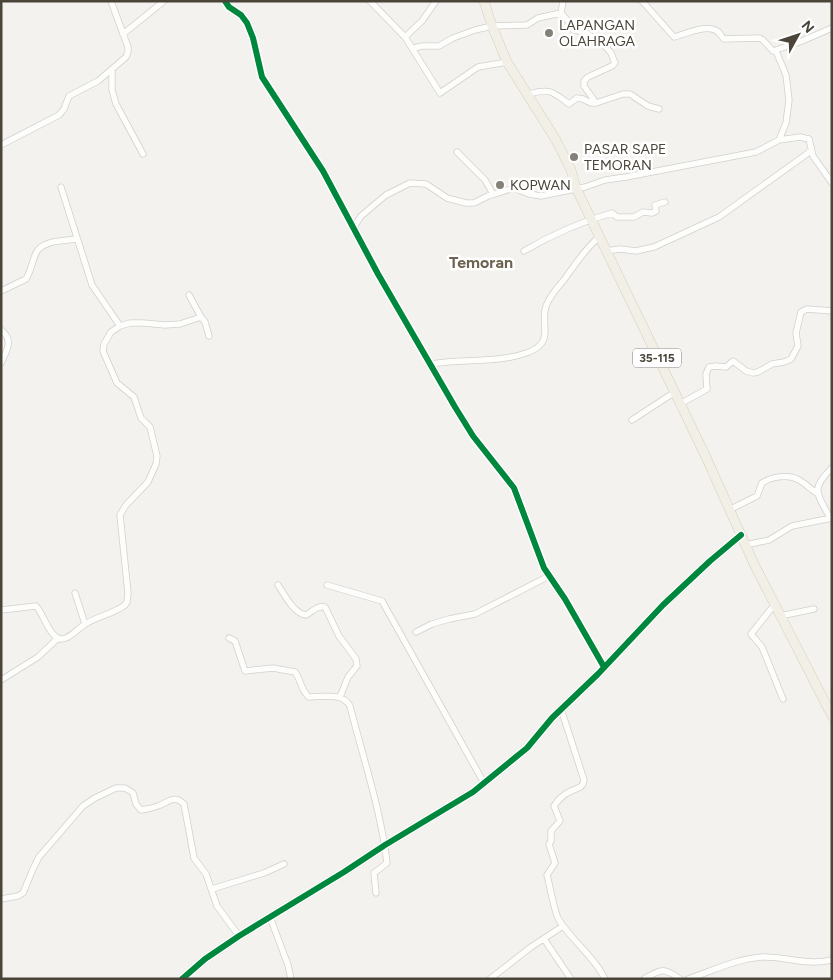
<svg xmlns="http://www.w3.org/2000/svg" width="833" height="980" viewBox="0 0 833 980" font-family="Figtree,sans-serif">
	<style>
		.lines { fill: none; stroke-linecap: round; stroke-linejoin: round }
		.street-casing { stroke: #d2d0cb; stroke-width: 7 }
		.secondary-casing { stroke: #d3cfc5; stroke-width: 9 }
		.primary-casing { stroke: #d6cebb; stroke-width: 10 }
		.street { stroke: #fdfdfc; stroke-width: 5.5 }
		.secondary { stroke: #f7f6f1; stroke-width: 8 }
		.primary { stroke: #f2efe6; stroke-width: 9 }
		.cycleway-casing { stroke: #fff; stroke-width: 9 }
		.cycleway { stroke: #00873e; stroke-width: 6 }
		.poi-dot { fill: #868178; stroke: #fff; stroke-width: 2 }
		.labels { text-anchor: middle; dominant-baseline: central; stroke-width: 5; stroke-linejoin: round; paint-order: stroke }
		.shield { fill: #fff; stroke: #817c74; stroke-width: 1 }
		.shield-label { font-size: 12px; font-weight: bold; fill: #4b4439 }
		.poi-label { font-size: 14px; fill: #4b4439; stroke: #fff; text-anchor: start }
		.quarter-label { font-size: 16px; font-weight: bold; fill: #6e6250; stroke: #fff }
	</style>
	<rect width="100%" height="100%" fill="#f4f2ee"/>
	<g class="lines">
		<defs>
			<path id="street" d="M 225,1 L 229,7 L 241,15 L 247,23 L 253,38 L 262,77 L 323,171 L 378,274 L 455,407 L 473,436 L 514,488 L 544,568 L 565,599 L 604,667
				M 370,1 L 405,37 L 440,93 L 478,67 L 507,62
				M 642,1 L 674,37 C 686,34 703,25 715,30 C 719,31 721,36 724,39 L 759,38 L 763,40 L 773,51 L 802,41 L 832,28
				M 561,13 L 569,22 L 573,30 L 585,32 L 605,46 L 611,53 L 615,63 L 612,66 L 588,77 L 584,81 L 584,86 L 596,103
				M 123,34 L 164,1
				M 405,37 L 422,21 L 436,1
				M 413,48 L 423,46 L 439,46 L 453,38 L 475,30 L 492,26 L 527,25 L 538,18 L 561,13 L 563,1
				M 112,69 L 112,90 L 116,104 L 143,154
				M 528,94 C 550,88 552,91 569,104 L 577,98 L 583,99 L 591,103 L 596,103 L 623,94 L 630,94 L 648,106 L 659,109
				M 779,140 L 800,137 L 809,139 L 813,156 L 832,183
				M 1,145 L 59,115 L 64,109 L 69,96 L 98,81 L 126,57 L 128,52 L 128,47 L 111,1
				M 457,152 L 485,180 L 493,194
				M 61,187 L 92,285 L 120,326
				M 354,227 L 361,216 L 386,195 L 410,183 L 426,184 L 447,198 L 466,203 L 474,203 L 488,196 L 514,188 L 529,194 L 541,196 L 585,187 L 605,180 L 626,177 L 756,152 L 779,140 L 786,123 L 789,100 L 786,75 L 776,51
				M 524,251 C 553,234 580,222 612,213 L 617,217 L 634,217 L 643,212 L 652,213 L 656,211 L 655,205 L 665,202
				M 606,251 L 620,249 L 636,251 L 654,247 L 719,217 L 811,151
				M 1,291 L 26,279 C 31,271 32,262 36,253 C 42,240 64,241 76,239
				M 189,295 L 201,317
				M 1,330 C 14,340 7,350 1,363
				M 431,364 C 463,358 498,364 529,352 C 555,342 540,324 546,306 C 550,296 556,289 563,281 C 576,264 583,251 599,237
				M 680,404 L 707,389 L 706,374 L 709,367 L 716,366 L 726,367 L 733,361 L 746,371 L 753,373 L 758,372 L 772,364 L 784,362 L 791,359 L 798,346 L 796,333 L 801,312 L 807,309 L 832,311
				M 632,420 L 675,392
				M 729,510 L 757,496 L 762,483 C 771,477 787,474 797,479 C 804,482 810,489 817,493
				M 830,518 C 818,494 809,490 832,468
				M 745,545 L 769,540 L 792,526 L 832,518
				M 278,585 C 285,595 293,613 306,615 C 312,612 317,605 325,607 L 339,636 L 356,659 L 357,666 L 348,677 L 340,697
				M 327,585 L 382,601 L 484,783
				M 75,593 L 85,624
				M 775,604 L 751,634 L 762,647 L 783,699
				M 1,610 L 36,606 C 44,615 47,631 57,638 C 66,643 77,629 84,625 C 96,616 114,614 125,605 L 127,602 L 128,593 L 120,515 L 126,505 L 148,482 L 156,464 L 157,456 L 150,427 L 141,418 L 134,397 L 117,383 L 106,358 L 103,351 L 104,344 L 111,332 L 120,326 L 130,323 L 144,323 L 165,325 L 180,324 L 201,317 L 205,322 L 209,336
				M 780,616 L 814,609
				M 416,632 L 432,624 L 449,619 L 475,614 L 549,576
				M 229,638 L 235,641 L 245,671 L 273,668 L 295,672 C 301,680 301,691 309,697 C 323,697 342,692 350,706 C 363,758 381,810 387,863 L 374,873 L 376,893
				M 1,680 L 38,657 L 58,638
				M 561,709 L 584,780 C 583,789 576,788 569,792 C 563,795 558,800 554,806 L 560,821 L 551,831 L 551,841 L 549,844 L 555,863 L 547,875 C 550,886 554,912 559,920 C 572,941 594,956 605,979
				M 212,889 L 264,873 L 284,864
				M 1,899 L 18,896 L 23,893 L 33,869 L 39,857 L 83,806 L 95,798 L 116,788 L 125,788 L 133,793 L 136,804 L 141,810 C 147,809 153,808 158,806 C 169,802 174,794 184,804 L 194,858 L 206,874 L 217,906 L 239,936
				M 270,917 L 288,965 L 291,979
				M 544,939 L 571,979
				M 490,979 L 531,947 L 563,926
				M 644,979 C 661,969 664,967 680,979
				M 688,979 C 712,971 736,959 762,957 C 787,956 804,966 832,960"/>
			<path id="secondary" d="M 182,979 L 205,959 L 239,936 L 344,872 L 385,845 L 473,792 L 527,748 L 552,718 L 598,674 L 663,605 L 710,561 L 741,535"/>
			<path id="primary" d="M 484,1 L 492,26 L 507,62 L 556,140 L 571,170 L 576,188 L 706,457 L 754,564 L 832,716"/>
		</defs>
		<use href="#street" class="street-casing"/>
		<use href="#secondary" class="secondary-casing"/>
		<use href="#primary" class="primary-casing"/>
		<use href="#street" class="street"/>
		<use href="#secondary" class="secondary"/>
		<use href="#primary" class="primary"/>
		<defs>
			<path id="cycleway" d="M 225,1 L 229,7 L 241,15 L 247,23 L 253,38 L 262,77 L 323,171 L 378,274 L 455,407 L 473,436 L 514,488 L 544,568 L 565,599 L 604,667
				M 182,979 L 205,959 L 239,936 L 344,872 L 385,845 L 473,792 L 527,748 L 552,718 L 598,674 L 663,605 L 710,561 L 741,535"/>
		</defs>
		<use href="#cycleway" class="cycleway-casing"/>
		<use href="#cycleway" class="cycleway"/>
	</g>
	<g class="poi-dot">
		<circle cx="549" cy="33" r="5"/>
		<circle cx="574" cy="157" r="5"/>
		<circle cx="500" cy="185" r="5"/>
	</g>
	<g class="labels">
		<rect class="shield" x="633" y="348.5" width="48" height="19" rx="4"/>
		<g class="shield-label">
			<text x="657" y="358">35-115</text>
		</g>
		<g class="poi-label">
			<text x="559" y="25">LAPANGAN<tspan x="559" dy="16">OLAHRAGA</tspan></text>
			<text x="584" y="149">PASAR SAPE<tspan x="584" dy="16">TEMORAN</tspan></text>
			<text x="510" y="185">KOPWAN</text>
		</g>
		<g class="quarter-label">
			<text x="481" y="262">Temoran</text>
		</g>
	</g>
	<rect width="833" height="980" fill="none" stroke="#4b4439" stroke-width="5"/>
	<g transform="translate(798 35) rotate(50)" stroke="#ffffff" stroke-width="4" paint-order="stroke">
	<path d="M0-4L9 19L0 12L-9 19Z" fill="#4b4439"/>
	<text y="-8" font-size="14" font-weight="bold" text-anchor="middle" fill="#4b4439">N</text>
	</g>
</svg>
